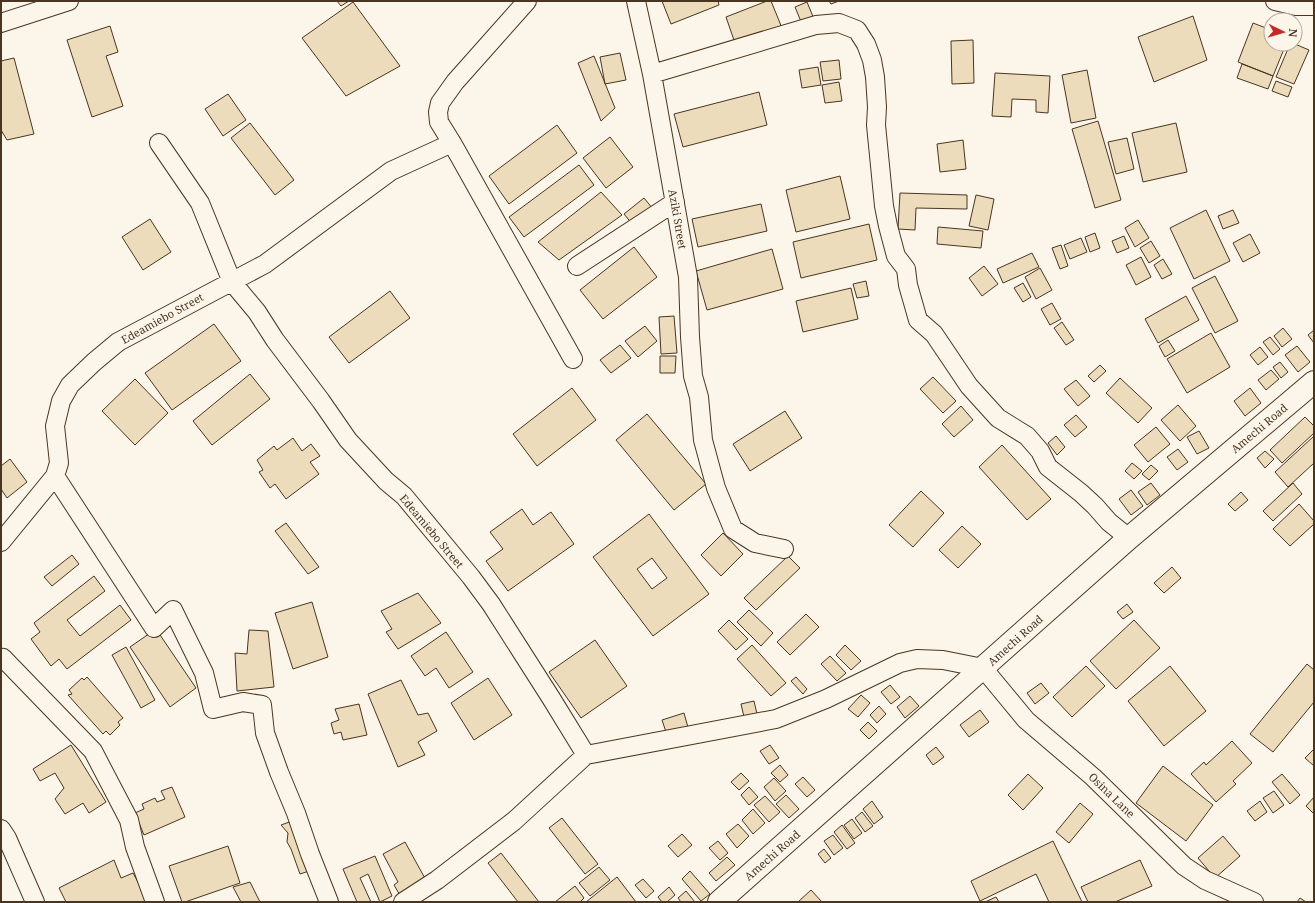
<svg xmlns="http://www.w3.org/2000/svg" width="1315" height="903" viewBox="0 0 1315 903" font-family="'Noto Serif',serif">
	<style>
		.building { fill: #ecdcbc; stroke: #4a3520; fill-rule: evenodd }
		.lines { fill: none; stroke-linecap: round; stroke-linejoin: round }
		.minor-casing { stroke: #4a3520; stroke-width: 20 }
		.secondary-casing { stroke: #4a3520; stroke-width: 24 }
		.minor { stroke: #fbf6e9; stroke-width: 18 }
		.secondary { stroke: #fbf6e9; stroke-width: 22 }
		.labels { text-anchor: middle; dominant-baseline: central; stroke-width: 3; stroke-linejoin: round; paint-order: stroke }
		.street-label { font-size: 11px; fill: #4a3520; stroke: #fbf6e9 }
	</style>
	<rect width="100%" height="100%" fill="#fbf6e9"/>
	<path class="building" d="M 337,1 L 349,1 L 341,6 Z
		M 662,1 L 718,1 L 719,5 L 671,24 Z
		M 767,1 L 771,1 L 782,28 L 736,46 L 726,17 Z
		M 829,1 L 839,1 L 831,4 Z
		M 353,2 L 400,66 L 346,96 L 302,38 Z
		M 807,2 L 814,19 L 802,24 L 795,7 Z
		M 1193,16 L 1207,60 L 1154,82 L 1138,37 Z
		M 1253,23 L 1271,30 L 1271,44 L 1286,44 L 1273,76 L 1238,62 Z
		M 110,26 L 118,52 L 106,56 L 123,106 L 92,117 L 67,40 Z
		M 973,40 L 974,83 L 952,84 L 951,41 Z
		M 1290,44 L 1295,44 L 1309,50 L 1294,84 L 1276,77 Z
		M 620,53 L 626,80 L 605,84 L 600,57 Z
		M 594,56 L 615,108 L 601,121 L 578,63 Z
		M 14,58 L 34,134 L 7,140 L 1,130 L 1,61 Z
		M 839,60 L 841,79 L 823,81 L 820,62 Z
		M 1242,64 L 1273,76 L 1268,89 L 1237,78 Z
		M 818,67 L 821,85 L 802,88 L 799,70 Z
		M 1087,70 L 1096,118 L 1071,123 L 1062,75 Z
		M 995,73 L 1050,76 L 1048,113 L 1036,112 L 1036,100 L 1012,99 L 1011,117 L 992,116 Z
		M 1276,81 L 1292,87 L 1288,97 L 1272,91 Z
		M 839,82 L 842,101 L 825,103 L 822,85 Z
		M 759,92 L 767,125 L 683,147 L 674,114 Z
		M 228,94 L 246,120 L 223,136 L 205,109 Z
		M 1098,121 L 1121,200 L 1095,208 L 1072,129 Z
		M 250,123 L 294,180 L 275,195 L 231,138 Z
		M 1176,123 L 1187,172 L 1143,182 L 1132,133 Z
		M 557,125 L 577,153 L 509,204 L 489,176 Z
		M 610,137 L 633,167 L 606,188 L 583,158 Z
		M 1127,138 L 1134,169 L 1116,174 L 1108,142 Z
		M 963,140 L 966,169 L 940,172 L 937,144 Z
		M 579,165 L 594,185 L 524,237 L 509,217 Z
		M 840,176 L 850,219 L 796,232 L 786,190 Z
		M 601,192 L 622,215 L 559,260 L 538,242 Z
		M 900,193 L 967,195 L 967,209 L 916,208 L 915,230 L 898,229 Z
		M 976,195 L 994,199 L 988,230 L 969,226 Z
		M 644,198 L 653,209 L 633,225 L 624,214 Z
		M 761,204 L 767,231 L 698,247 L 692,219 Z
		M 1206,210 L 1230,261 L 1194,279 L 1170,228 Z
		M 1233,210 L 1239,223 L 1223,229 L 1218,216 Z
		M 150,219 L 171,252 L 143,270 L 122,237 Z
		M 1138,220 L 1149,238 L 1135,247 L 1125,228 Z
		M 869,224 L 877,260 L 801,278 L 793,242 Z
		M 938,227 L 983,231 L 981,248 L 937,244 Z
		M 1095,233 L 1100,248 L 1090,252 L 1085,237 Z
		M 1250,234 L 1260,253 L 1243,262 L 1233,243 Z
		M 1124,236 L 1129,248 L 1117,253 L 1112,241 Z
		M 1081,238 L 1087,252 L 1070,259 L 1064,245 Z
		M 1151,241 L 1160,256 L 1149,263 L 1140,248 Z
		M 1061,245 L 1068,266 L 1060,269 L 1052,248 Z
		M 634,247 L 657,277 L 603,319 L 580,290 Z
		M 772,249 L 783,289 L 707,310 L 696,271 Z
		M 1032,253 L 1039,267 L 1003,283 L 997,269 Z
		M 1141,257 L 1151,277 L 1136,285 L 1126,265 Z
		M 1163,259 L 1172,274 L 1162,279 L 1154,265 Z
		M 984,266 L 998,284 L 982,296 L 969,278 Z
		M 1040,268 L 1052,290 L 1036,299 L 1025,277 Z
		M 1215,276 L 1238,321 L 1215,333 L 1192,288 Z
		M 866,281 L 869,296 L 857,298 L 853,284 Z
		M 1023,283 L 1031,297 L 1023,302 L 1014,288 Z
		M 851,288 L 858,319 L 803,332 L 796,301 Z
		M 390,291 L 410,318 L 349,363 L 329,337 Z
		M 1186,296 L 1199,320 L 1158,343 L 1145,319 Z
		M 1052,303 L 1061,319 L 1050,325 L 1041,309 Z
		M 674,316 L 677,353 L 661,354 L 659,317 Z
		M 1062,322 L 1074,340 L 1066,345 L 1054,328 Z
		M 214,324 L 241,361 L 172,410 L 145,373 Z
		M 645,326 L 657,341 L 638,357 L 625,341 Z
		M 1283,328 L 1292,339 L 1282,347 L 1274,336 Z
		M 1314,330 L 1314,343 L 1308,335 Z
		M 1211,333 L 1230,367 L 1187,393 L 1167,359 Z
		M 1270,337 L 1280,349 L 1273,355 L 1263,342 Z
		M 1168,340 L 1175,351 L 1165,357 L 1159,346 Z
		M 620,345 L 631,358 L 611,373 L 600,360 Z
		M 1297,346 L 1310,362 L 1298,372 L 1285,355 Z
		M 1260,347 L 1268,357 L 1258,365 L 1250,355 Z
		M 660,356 L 676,356 L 675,373 L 660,373 Z
		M 1280,362 L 1288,372 L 1281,378 L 1273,367 Z
		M 1100,365 L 1106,371 L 1094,382 L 1088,376 Z
		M 1271,370 L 1279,379 L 1266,390 L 1258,380 Z
		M 250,374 L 270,399 L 212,445 L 193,421 Z
		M 933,377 L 956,401 L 943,413 L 920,389 Z
		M 1120,378 L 1152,408 L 1138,423 L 1106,393 Z
		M 135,379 L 168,413 L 135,445 L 102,411 Z
		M 1076,380 L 1090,396 L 1078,406 L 1064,389 Z
		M 572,388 L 596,420 L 537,466 L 513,434 Z
		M 1250,388 L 1261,403 L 1245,416 L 1234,401 Z
		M 1178,405 L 1196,426 L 1180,441 L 1161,420 Z
		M 961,406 L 973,420 L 954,437 L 942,424 Z
		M 785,411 L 802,438 L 750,471 L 733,444 Z
		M 647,414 L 706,484 L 674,510 L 616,440 Z
		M 1076,415 L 1087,427 L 1075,437 L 1064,425 Z
		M 1305,417 L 1314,426 L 1314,433 L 1282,463 L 1270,450 Z
		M 1156,427 L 1170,444 L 1148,462 L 1134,445 Z
		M 1199,431 L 1209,448 L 1197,454 L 1187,437 Z
		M 1056,436 L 1065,447 L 1057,455 L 1048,443 Z
		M 1314,436 L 1314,463 L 1288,487 L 1275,472 Z
		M 293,438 L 302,451 L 311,444 L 320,456 L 310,462 L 319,474 L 286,499 L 275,484 L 270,488 L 259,472 L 263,470 L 257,460 L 274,446 L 277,450 Z
		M 1002,445 L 1051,499 L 1027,520 L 979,467 Z
		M 1178,449 L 1188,462 L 1177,470 L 1167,457 Z
		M 1265,451 L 1274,459 L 1265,468 L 1257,458 Z
		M 10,459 L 27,482 L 7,498 L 1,489 L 1,466 Z
		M 1132,463 L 1142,471 L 1134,479 L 1125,471 Z
		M 1151,465 L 1158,471 L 1149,480 L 1142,474 Z
		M 1151,483 L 1160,495 L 1147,505 L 1138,492 Z
		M 1293,483 L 1302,494 L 1273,521 L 1263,511 Z
		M 1131,490 L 1143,506 L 1131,515 L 1119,499 Z
		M 921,491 L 944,513 L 913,547 L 889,525 Z
		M 1241,492 L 1248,500 L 1235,511 L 1228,504 Z
		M 1299,504 L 1314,521 L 1314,524 L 1290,546 L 1273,529 Z
		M 522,509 L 533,525 L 551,512 L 574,544 L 508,591 L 486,561 L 503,549 L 490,532 Z
		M 649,514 L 709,594 L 653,636 L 593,557 ZM 652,558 L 667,578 L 652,589 L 637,569 Z
		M 286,523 L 319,567 L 308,574 L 275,531 Z
		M 962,526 L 981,544 L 958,568 L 939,550 Z
		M 723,533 L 743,554 L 721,576 L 701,555 Z
		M 72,555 L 79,564 L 52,586 L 44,577 Z
		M 788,556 L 800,568 L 756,610 L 744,598 Z
		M 1172,567 L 1181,578 L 1164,593 L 1154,583 Z
		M 94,576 L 105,591 L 67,620 L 80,636 L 120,605 L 131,620 L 67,669 L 59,659 L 51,666 L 31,639 L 40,632 L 34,623 Z
		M 418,593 L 441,623 L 398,649 L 386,632 L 392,629 L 381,611 Z
		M 312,602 L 328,657 L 293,669 L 275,613 Z
		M 1127,604 L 1133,612 L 1123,619 L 1117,612 Z
		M 749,610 L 773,633 L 761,646 L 737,622 Z
		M 806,614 L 819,627 L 790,655 L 777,642 Z
		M 729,620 L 748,639 L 736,650 L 718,631 Z
		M 1134,620 L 1160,648 L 1116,689 L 1090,661 Z
		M 156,629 L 196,688 L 170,707 L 130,647 Z
		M 249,630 L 268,631 L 274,687 L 237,691 L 235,653 L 247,654 Z
		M 446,632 L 473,672 L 449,688 L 436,668 L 425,676 L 411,656 Z
		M 595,640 L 627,686 L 581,718 L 549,672 Z
		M 752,645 L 786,683 L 771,696 L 737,659 Z
		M 845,645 L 861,661 L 851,670 L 836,655 Z
		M 126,647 L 155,700 L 141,708 L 112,655 Z
		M 830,656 L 846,673 L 837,681 L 821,664 Z
		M 1307,664 L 1314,670 L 1314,702 L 1273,752 L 1250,734 Z
		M 1086,666 L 1105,686 L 1072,717 L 1053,697 Z
		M 1170,666 L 1206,711 L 1164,746 L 1128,701 Z
		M 87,677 L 123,718 L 118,722 L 120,725 L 110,735 L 106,731 L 103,734 L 68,695 L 72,694 L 69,690 L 82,678 L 84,680 Z
		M 796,677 L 807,689 L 803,694 L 791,681 Z
		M 488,678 L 512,715 L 474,740 L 451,703 Z
		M 401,680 L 418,715 L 428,713 L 437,731 L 418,742 L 425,755 L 398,767 L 368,694 Z
		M 1041,683 L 1049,693 L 1035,704 L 1027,693 Z
		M 890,685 L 900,697 L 891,704 L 881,692 Z
		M 861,695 L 870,703 L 858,717 L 848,709 Z
		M 910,696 L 919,706 L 905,718 L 897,707 Z
		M 754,701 L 757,714 L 744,717 L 741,704 Z
		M 359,704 L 367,735 L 343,740 L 341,732 L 334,734 L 331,723 L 339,720 L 335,709 Z
		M 879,706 L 886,714 L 877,723 L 870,715 Z
		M 980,710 L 989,722 L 969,737 L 960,725 Z
		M 684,713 L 689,731 L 668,738 L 662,720 Z
		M 868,722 L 877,731 L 869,739 L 860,730 Z
		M 1232,741 L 1252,763 L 1233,781 L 1236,784 L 1216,802 L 1191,774 L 1204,762 L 1206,765 Z
		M 71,745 L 106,802 L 89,813 L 83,803 L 65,814 L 55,799 L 64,788 L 55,773 L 40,781 L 33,769 Z
		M 770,745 L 779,758 L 769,764 L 760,751 Z
		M 936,747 L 944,757 L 933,765 L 926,755 Z
		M 1314,749 L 1314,766 L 1305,758 Z
		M 780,765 L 788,775 L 780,782 L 771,773 Z
		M 1163,766 L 1213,805 L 1186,841 L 1136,803 Z
		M 741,773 L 749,781 L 739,790 L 731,782 Z
		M 1028,774 L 1043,788 L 1023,810 L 1008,795 Z
		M 1282,774 L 1300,795 L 1290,804 L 1272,782 Z
		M 803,777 L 815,790 L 807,797 L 795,784 Z
		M 774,778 L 786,791 L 775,801 L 764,787 Z
		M 172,787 L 185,817 L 144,835 L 135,813 L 144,809 L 142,804 L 155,798 L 157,802 L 165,799 L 161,791 Z
		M 749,787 L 758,797 L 749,805 L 741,795 Z
		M 1274,791 L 1284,805 L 1273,813 L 1263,798 Z
		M 786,795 L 799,809 L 789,818 L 776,804 Z
		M 765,796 L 780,812 L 769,822 L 754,805 Z
		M 1314,797 L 1314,814 L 1306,806 Z
		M 872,801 L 883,817 L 874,824 L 863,809 Z
		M 1260,801 L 1267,812 L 1255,821 L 1247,811 Z
		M 1080,803 L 1093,814 L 1069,843 L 1056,832 Z
		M 753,809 L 765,823 L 753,834 L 742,820 Z
		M 862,812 L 873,826 L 865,832 L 855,818 Z
		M 562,818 L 598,864 L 585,874 L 549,828 Z
		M 852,819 L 862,833 L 854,839 L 844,825 Z
		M 295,820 L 312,870 L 300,874 L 291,849 L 287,842 L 288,833 L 281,825 Z
		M 738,824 L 749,836 L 737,848 L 726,834 Z
		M 842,825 L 855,843 L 847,849 L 834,832 Z
		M 682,834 L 692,845 L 678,857 L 668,846 Z
		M 833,835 L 843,848 L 834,855 L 824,841 Z
		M 1223,836 L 1240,856 L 1215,878 L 1198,858 Z
		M 718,841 L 728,853 L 720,860 L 709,848 Z
		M 1053,841 L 1082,902 L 1049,902 L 1036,874 L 980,901 L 971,881 Z
		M 405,842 L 427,882 L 401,897 L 394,885 L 398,882 L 383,854 Z
		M 228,846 L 240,883 L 185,902 L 182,902 L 169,866 Z
		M 824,849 L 831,858 L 825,863 L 818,854 Z
		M 501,853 L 539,902 L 518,902 L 488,863 Z
		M 375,856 L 392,896 L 380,902 L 368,874 L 360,878 L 371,902 L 357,902 L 343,869 Z
		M 727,857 L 735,865 L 716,881 L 709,873 Z
		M 114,860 L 121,878 L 133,873 L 149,902 L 66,902 L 59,888 Z
		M 1140,860 L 1152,886 L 1115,902 L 1088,902 L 1081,887 Z
		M 599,867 L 610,880 L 590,896 L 579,883 Z
		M 690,871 L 710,894 L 701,901 L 682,879 Z
		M 617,877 L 636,902 L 586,902 Z
		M 643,879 L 654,891 L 646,898 L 635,885 Z
		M 250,882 L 260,902 L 241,902 L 233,887 Z
		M 575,886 L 584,898 L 580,902 L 555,902 Z
		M 669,887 L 675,895 L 667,902 L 662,902 L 658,897 Z
		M 811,890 L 822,902 L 798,902 Z
		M 686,891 L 695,902 L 681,902 L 678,898 Z
		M 996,897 L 999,902 L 985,902 Z
		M 1300,898 L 1306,902 L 1297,902 Z"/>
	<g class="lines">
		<defs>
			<path id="minor" d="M 527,1 L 455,82 L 440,103 L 438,112 L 439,122 L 452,143 L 573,359
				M 636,1 L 652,74 L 688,277 L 690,337 L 693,376 L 699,397 L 703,440 L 716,488 L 733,529 L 755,543 L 784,549
				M 1275,1 L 1296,6 L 1314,6
				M 1,23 L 69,1
				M 652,74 L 816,25 L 839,23 L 857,30 L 866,44 L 872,60 L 875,77 L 877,107 L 876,125 L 884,206 L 888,226 L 896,256 L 906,269 L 908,285 L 918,320 L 934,334 L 969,386 L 998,418 L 1027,436 L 1040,451 L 1048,467 L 1081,493 L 1095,506 L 1109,522 L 1129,538
				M 159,143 L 200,203 L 232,282 L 257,312 L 275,340 L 321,401 L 348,440 L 386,481 L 404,496 L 471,577 L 491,604 L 551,698 L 586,755
				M 577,266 L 675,202
				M 55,476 L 154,628 L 173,610 L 204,673 L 213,709 L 243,702 L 262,705 L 265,733 L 279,772 L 296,813 L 310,854 L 329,902
				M 1,542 L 55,476 L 59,463 L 55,426 L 61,401 L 70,385 L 94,362 L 118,342 L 265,264 L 391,171 L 452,143
				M 1,659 L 3,658 L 93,751 L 129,820 L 135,847 L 155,902
				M 1,829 L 7,838 L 35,902
				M 403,902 L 437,880 L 514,821 L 586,755 L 776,719 L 826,699 L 900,663 L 917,659 L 943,660 L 983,668 L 1026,720 L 1093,777 L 1184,866 L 1205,880 L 1254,902"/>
			<path id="secondary" d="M 719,902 L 1129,538 L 1314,382"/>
		</defs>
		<use href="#minor" class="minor-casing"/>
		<use href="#secondary" class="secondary-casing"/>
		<use href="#minor" class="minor"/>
		<use href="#secondary" class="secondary"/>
	</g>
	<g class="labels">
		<g class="street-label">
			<text transform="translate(678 219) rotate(80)">Aziki Street</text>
			<text transform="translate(162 318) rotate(-29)">Edeamiebo Street</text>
			<text transform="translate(1259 428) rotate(-40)">Amechi Road</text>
			<text transform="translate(432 531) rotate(50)">Edeamiebo Street</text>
			<text transform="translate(1015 640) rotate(-42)">Amechi Road</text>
			<text transform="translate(1112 795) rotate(44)">Osina Lane</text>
			<text transform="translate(772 855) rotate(-41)">Amechi Road</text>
		</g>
	</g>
	<rect width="1315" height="903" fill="none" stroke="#4a3520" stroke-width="4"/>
	<g transform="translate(1283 32) rotate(95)"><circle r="19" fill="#fbf6e9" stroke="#b4a999"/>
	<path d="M0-3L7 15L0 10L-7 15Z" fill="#c62828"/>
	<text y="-6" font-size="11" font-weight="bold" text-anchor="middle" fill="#4a3520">N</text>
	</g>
</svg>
